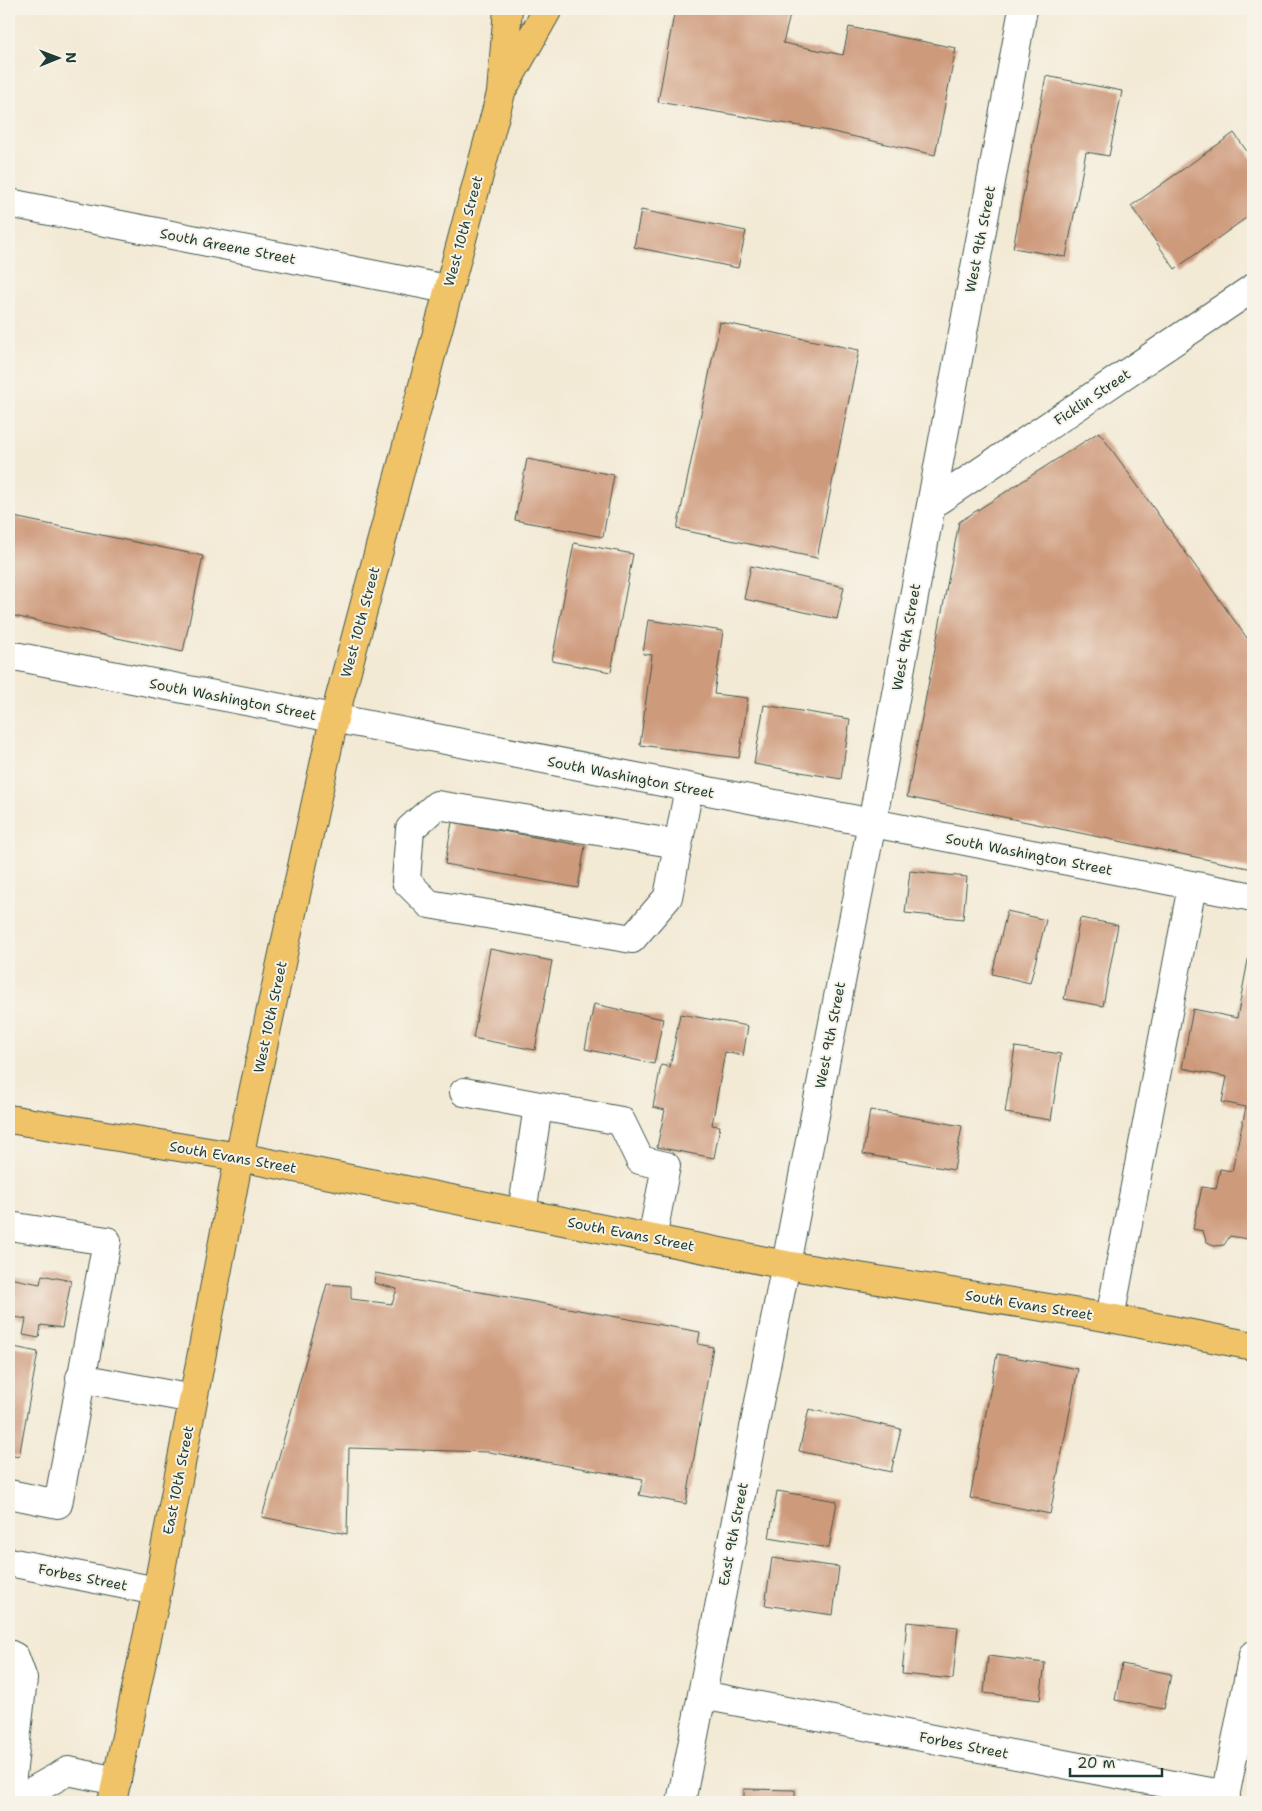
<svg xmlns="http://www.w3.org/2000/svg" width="1262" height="1811" viewBox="0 0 1262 1811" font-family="'Shantell Sans',sans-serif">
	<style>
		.building { fill: #ce9a7b }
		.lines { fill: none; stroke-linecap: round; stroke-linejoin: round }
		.minor-casing { stroke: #3f574c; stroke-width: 30 }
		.major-casing { stroke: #3f574c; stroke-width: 30 }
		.minor { stroke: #fff; stroke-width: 28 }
		.major { stroke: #f0c369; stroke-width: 28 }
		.labels { text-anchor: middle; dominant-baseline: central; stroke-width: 4; stroke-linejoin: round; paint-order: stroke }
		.street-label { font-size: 14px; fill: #1f3d34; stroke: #f7f3e8 }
	</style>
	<rect width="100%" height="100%" fill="#f7f3e8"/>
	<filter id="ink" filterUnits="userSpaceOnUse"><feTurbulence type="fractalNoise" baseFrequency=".02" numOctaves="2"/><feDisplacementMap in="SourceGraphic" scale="10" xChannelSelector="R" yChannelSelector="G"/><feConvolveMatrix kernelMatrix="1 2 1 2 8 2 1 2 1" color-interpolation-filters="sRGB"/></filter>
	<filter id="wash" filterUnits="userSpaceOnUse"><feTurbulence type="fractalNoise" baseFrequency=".0096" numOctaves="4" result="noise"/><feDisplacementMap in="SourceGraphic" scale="20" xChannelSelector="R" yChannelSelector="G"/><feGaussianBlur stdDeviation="1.12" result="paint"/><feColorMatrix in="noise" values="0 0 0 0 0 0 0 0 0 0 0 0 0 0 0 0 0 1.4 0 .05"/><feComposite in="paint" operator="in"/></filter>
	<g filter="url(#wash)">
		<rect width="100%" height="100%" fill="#f3ead5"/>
		<g id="blocks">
			<path class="building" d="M 675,9 L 759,9 L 790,15 L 783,43 L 843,55 L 849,27 L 956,48 L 935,155 L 829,131 L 658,102 Z
				M 1046,76 L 1122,91 L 1109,156 L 1086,152 L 1066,257 L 1013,248 Z
				M 1234,133 L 1253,160 L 1253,213 L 1175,269 L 1131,206 Z
				M 641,210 L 746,231 L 738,268 L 634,247 Z
				M 720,322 L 859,350 L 817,558 L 677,529 Z
				M 1099,432 L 1247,638 L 1253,633 L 1253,869 L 907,797 L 959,522 Z
				M 527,459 L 614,475 L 603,537 L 515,520 Z
				M 9,516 L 203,556 L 183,652 L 9,615 Z
				M 574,543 L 633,554 L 611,672 L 552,661 Z
				M 751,566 L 844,587 L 837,619 L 744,599 Z
				M 648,620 L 723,631 L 714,694 L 748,698 L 739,758 L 640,745 L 652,655 L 643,654 Z
				M 764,705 L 850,719 L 841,779 L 754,764 Z
				M 452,822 L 585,846 L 578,888 L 445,864 Z
				M 910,871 L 967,877 L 963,919 L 905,913 Z
				M 1007,911 L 1046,920 L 1030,983 L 992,974 Z
				M 1080,918 L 1118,925 L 1103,1006 L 1064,999 Z
				M 490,949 L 552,961 L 535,1050 L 473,1038 Z
				M 1249,955 L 1253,956 L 1253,1240 L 1230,1236 L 1224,1245 L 1214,1246 L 1206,1241 L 1203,1231 L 1193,1229 L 1202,1187 L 1216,1189 L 1220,1169 L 1232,1171 L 1246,1107 L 1222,1102 L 1227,1077 L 1182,1068 L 1193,1009 L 1237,1018 Z
				M 594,1004 L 663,1019 L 654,1064 L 585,1049 Z
				M 680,1014 L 748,1026 L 743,1056 L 725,1052 L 712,1125 L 720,1126 L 714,1158 L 657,1147 L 665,1110 L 653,1107 L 661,1065 L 670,1067 Z
				M 1015,1047 L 1061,1054 L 1051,1120 L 1005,1113 Z
				M 870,1110 L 962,1126 L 954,1170 L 863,1154 Z
				M 375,1273 L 700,1332 L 698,1344 L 713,1347 L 686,1504 L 639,1495 L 643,1479 L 489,1452 L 349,1448 L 347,1534 L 262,1517 L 327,1284 L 351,1286 L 351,1299 L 392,1304 L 397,1289 L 374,1283 Z
				M 42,1275 L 71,1281 L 62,1328 L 41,1325 L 39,1338 L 23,1335 L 26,1319 L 9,1316 L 9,1278 L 40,1284 Z
				M 9,1346 L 38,1352 L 19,1457 L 9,1455 Z
				M 997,1354 L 1078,1369 L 1050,1514 L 970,1498 Z
				M 809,1409 L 901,1429 L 891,1472 L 799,1451 Z
				M 777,1491 L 837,1501 L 829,1548 L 769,1538 Z
				M 772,1558 L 839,1567 L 833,1615 L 765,1605 Z
				M 907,1622 L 958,1627 L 953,1679 L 902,1674 Z
				M 988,1656 L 1045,1663 L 1040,1700 L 984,1693 Z
				M 1122,1664 L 1171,1674 L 1164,1709 L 1115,1700 Z
				M 744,1789 L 795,1790 L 795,1802 L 744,1802 Z"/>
		</g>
	</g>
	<g filter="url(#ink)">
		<use href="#blocks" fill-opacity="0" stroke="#3f574c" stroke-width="1"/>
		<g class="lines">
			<defs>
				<path id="minor" d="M 9,203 L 447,289
					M 931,505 L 1253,288
					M 9,655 L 1253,897
					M 678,844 L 437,805 L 410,829 L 406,881 L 429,904 L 632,939 L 668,897 L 689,788
					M 464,1092 L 621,1121 L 640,1160 L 666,1166 L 652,1239
					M 522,1213 L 538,1106
					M 9,1226 L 107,1241 L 58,1504 L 9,1494
					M 1110,1318 L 1192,886
					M 80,1378 L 193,1399
					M 9,1562 L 157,1591
					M 9,1654 L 15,1657 L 23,1679 L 9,1802
					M 702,1695 L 1226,1795
					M 13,1802 L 68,1771 L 117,1781
					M 681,1802 L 872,823 L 1023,9
					M 1224,1802 L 1253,1655"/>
				<path id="major" d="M 505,85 L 548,9
					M 9,1119 L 239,1157 L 786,1265 L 1110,1318 L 1253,1346
					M 112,1802 L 157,1591 L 239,1157 L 334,719 L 501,93 L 508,9"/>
			</defs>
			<use href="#minor" class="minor-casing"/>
			<use href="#major" class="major-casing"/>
			<use href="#minor" class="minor"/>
			<use href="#major" class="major"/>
		</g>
	</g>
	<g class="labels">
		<g class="street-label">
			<text transform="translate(463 231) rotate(-75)">West 10th Street</text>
			<text transform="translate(980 239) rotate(-79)">West 9th Street</text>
			<text transform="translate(228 246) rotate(11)">South Greene Street</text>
			<text transform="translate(1092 397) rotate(-34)">Ficklin Street</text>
			<text transform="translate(360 622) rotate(-75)">West 10th Street</text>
			<text transform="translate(906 637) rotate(-80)">West 9th Street</text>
			<text transform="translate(233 699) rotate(11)">South Washington Street</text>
			<text transform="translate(631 777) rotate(11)">South Washington Street</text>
			<text transform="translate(1029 854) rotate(11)">South Washington Street</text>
			<text transform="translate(270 1017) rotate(-78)">West 10th Street</text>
			<text transform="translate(830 1035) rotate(-79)">West 9th Street</text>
			<text transform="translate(233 1157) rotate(10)">South Evans Street</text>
			<text transform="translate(631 1234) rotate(11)">South Evans Street</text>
			<text transform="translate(1029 1305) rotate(9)">South Evans Street</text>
			<text transform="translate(178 1480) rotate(-79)">East 10th Street</text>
			<text transform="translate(733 1534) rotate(-79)">East 9th Street</text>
			<text transform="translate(83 1577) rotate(11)">Forbes Street</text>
			<text transform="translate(964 1745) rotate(11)">Forbes Street</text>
		</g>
	</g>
	<rect width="1262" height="1811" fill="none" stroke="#f7f3e8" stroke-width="30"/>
	<g transform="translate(58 58) rotate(89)" stroke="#f7f3e8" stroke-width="4" paint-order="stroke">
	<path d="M0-4L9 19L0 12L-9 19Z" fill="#1f3d34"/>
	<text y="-8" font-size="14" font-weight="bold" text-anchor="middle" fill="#1f3d34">N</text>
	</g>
	<path d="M1070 1768v8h92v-8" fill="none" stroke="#1f3d34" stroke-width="2.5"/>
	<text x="1077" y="1768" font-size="15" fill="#1f3d34" stroke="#f7f3e8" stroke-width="4" paint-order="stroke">20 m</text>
</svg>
